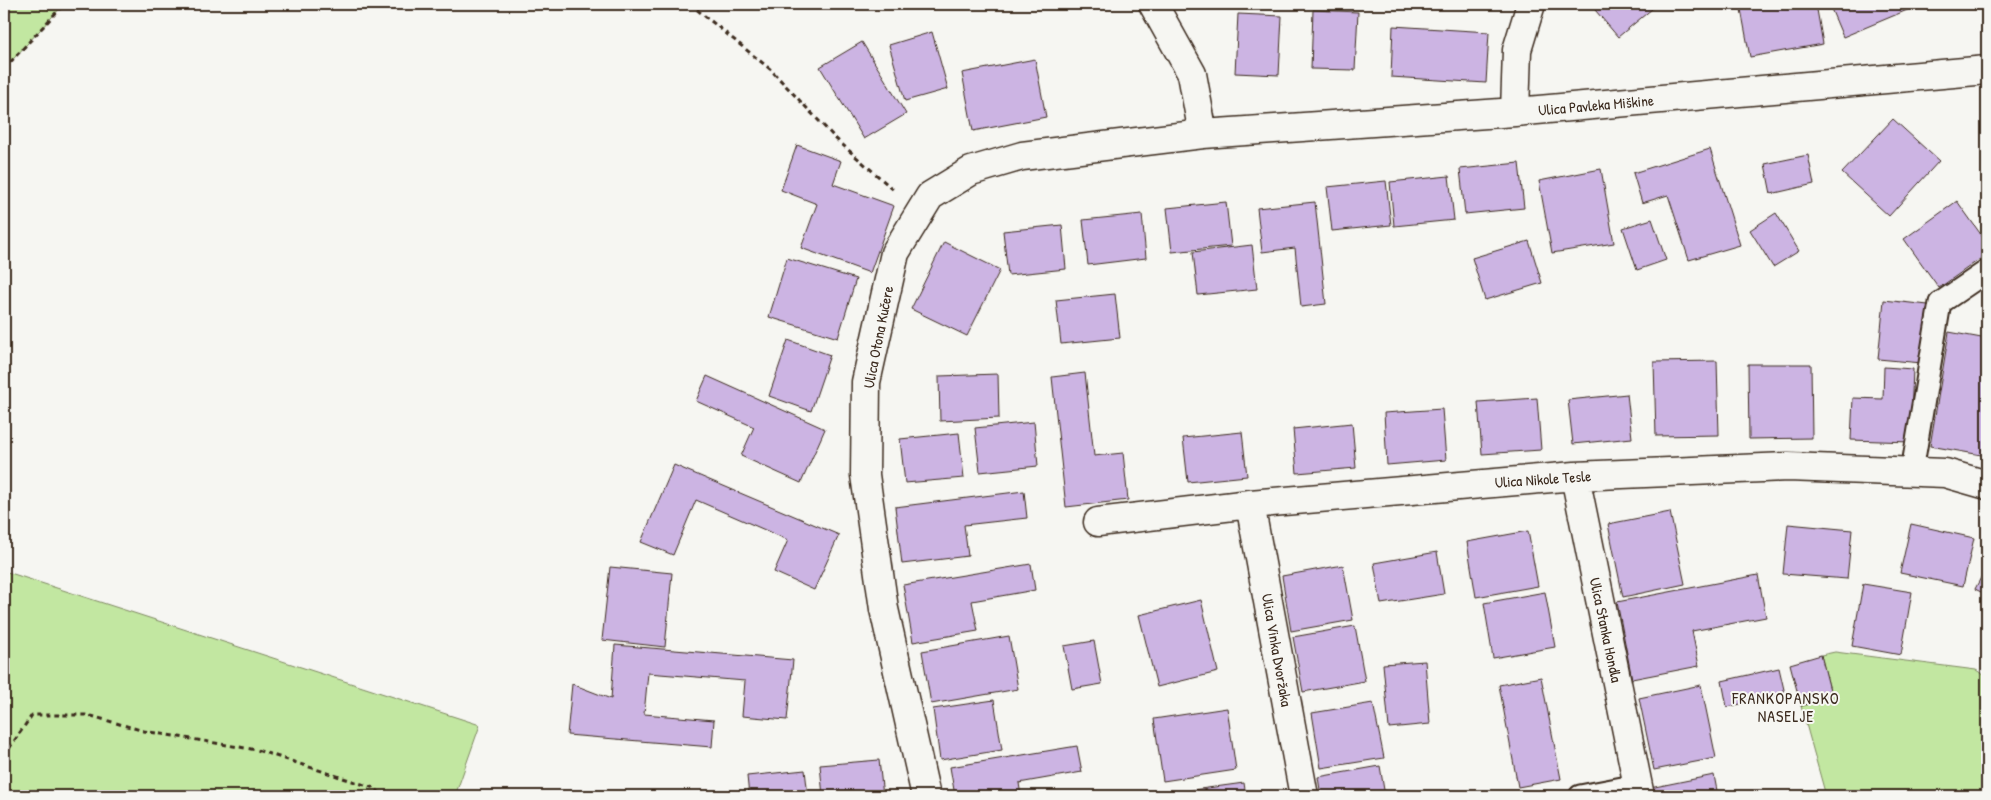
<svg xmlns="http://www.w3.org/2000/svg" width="1991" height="800" viewBox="0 0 1991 800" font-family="'Patrick Hand',sans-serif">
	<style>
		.green { fill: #c2e7a1; stroke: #7e8860 }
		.building { fill: #ccb4e3; stroke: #3b2a1e }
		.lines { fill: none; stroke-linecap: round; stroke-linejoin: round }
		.lane-casing { stroke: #3b2a1e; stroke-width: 25 }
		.street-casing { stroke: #3b2a1e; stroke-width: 31 }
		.path { stroke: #3b2a1e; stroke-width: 3; stroke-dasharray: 5 4; stroke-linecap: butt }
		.lane { stroke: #f6f6f2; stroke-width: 21 }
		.street { stroke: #f6f6f2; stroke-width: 28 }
		.labels { text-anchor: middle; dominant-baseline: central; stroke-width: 4; stroke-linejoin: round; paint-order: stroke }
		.street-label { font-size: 15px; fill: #3b2a1e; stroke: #f6f6f2 }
		.neighbourhood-label { font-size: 16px; letter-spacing: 1px; fill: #3b2a1e; stroke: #f6f6f2 }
	</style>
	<rect width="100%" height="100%" fill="#f6f6f2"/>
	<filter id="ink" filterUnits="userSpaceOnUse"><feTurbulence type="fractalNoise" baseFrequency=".02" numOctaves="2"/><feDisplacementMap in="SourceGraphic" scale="10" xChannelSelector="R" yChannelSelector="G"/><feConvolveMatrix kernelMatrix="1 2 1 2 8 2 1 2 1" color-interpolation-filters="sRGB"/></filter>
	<g filter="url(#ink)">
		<path class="green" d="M 4,4 L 64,4 L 4,69 Z
			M 4,571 L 480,725 L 455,796 L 4,796 Z
			M 1835,652 L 1976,670 L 1987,677 L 1987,796 L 1826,796 L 1801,706 L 1832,698 L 1821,655 Z"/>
		<path class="building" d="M 1590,4 L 1658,4 L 1618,37 Z
			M 1740,4 L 1816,4 L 1823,44 L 1750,57 Z
			M 1829,4 L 1910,4 L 1912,8 L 1843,37 Z
			M 1921,4 L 1947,4 L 1922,8 Z
			M 1313,10 L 1358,12 L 1355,70 L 1311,69 Z
			M 1238,14 L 1282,16 L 1279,75 L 1235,73 Z
			M 1393,26 L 1489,32 L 1486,83 L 1391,77 Z
			M 932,32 L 948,89 L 905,101 L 889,45 Z
			M 862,42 L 906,114 L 864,139 L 820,67 Z
			M 1035,59 L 1046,117 L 973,131 L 962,73 Z
			M 1893,119 L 1939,161 L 1889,216 L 1842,173 Z
			M 797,145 L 841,161 L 833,184 L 894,206 L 870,273 L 801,248 L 817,204 L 781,190 Z
			M 1710,149 L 1740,245 L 1689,260 L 1668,195 L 1642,203 L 1633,173 Z
			M 1808,155 L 1814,184 L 1771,194 L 1765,164 Z
			M 1519,163 L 1524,208 L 1465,214 L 1460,169 Z
			M 1601,169 L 1614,243 L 1552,253 L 1539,181 Z
			M 1449,176 L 1454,220 L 1394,226 L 1390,182 Z
			M 1386,181 L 1391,225 L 1332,231 L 1327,187 Z
			M 1957,201 L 1987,243 L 1987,254 L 1939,288 L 1904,239 Z
			M 1226,202 L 1231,246 L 1172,252 L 1167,208 Z
			M 1315,202 L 1326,304 L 1301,307 L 1295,248 L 1262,252 L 1257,208 Z
			M 1776,213 L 1799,251 L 1773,267 L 1750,230 Z
			M 1142,214 L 1146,258 L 1088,265 L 1083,220 Z
			M 1652,219 L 1666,260 L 1637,270 L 1623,228 Z
			M 1062,225 L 1066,269 L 1008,275 L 1003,231 Z
			M 1529,241 L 1542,283 L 1485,300 L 1472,258 Z
			M 944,242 L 1000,270 L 967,336 L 911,309 Z
			M 1252,245 L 1257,289 L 1198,295 L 1193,252 Z
			M 787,258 L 856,279 L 838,338 L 769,317 Z
			M 1115,294 L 1120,338 L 1061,344 L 1056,300 Z
			M 1884,300 L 1928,305 L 1922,363 L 1878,359 Z
			M 1949,332 L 1987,339 L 1987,456 L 1930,446 Z
			M 788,340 L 830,355 L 811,411 L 769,396 Z
			M 1717,361 L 1719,435 L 1656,436 L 1654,362 Z
			M 1748,364 L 1811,364 L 1812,438 L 1749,439 Z
			M 1884,367 L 1913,369 L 1910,442 L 1851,440 L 1853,398 L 1883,399 Z
			M 1085,373 L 1094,456 L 1123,453 L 1128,500 L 1066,507 L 1052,377 Z
			M 998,374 L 999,418 L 940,421 L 939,376 Z
			M 707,376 L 825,429 L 801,483 L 741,456 L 754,427 L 696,401 Z
			M 1627,394 L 1632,438 L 1573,444 L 1568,400 Z
			M 1537,398 L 1541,450 L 1482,454 L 1478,402 Z
			M 1442,409 L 1446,460 L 1387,465 L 1384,413 Z
			M 1034,422 L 1038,466 L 980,472 L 975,428 Z
			M 1352,423 L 1356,468 L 1297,473 L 1293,429 Z
			M 1242,432 L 1247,476 L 1188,482 L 1183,438 Z
			M 959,433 L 964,478 L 905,483 L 900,439 Z
			M 674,465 L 839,535 L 814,590 L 774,572 L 788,540 L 696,500 L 673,555 L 641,542 Z
			M 1024,491 L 1027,518 L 964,525 L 968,556 L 902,564 L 895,507 Z
			M 1670,512 L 1685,584 L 1623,597 L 1608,524 Z
			M 1788,524 L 1852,530 L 1847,579 L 1783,574 Z
			M 1911,524 L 1974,538 L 1963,586 L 1900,573 Z
			M 1528,531 L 1538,586 L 1476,597 L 1467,542 Z
			M 1437,552 L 1444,594 L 1381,604 L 1374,563 Z
			M 1031,564 L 1035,590 L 972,601 L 978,631 L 913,642 L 903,585 Z
			M 1343,565 L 1353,620 L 1291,631 L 1282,576 Z
			M 1987,566 L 1987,595 L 1975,589 Z
			M 610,567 L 672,573 L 665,647 L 602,640 Z
			M 1758,575 L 1766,617 L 1692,631 L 1699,666 L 1632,679 L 1617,602 Z
			M 1863,584 L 1912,592 L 1901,655 L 1852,646 Z
			M 1545,592 L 1555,647 L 1493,658 L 1484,603 Z
			M 1201,600 L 1218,672 L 1157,687 L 1139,615 Z
			M 1355,626 L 1365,681 L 1303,692 L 1293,637 Z
			M 1009,636 L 1018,689 L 931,704 L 922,651 Z
			M 1094,641 L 1102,684 L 1072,689 L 1064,646 Z
			M 615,645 L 793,660 L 787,720 L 742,716 L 745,681 L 648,673 L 644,714 L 714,720 L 712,747 L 567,735 L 572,684 L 611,699 Z
			M 1821,655 L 1832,698 L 1801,706 L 1790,664 Z
			M 1425,661 L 1430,724 L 1389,728 L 1383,664 Z
			M 1779,668 L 1785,694 L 1727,707 L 1722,681 Z
			M 1541,677 L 1561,779 L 1518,787 L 1499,685 Z
			M 1701,685 L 1716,758 L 1654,770 L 1639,698 Z
			M 994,700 L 1002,750 L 940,760 L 933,709 Z
			M 1373,703 L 1384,758 L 1321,768 L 1312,713 Z
			M 1227,708 L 1236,770 L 1163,781 L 1154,719 Z
			M 1077,746 L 1082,772 L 1019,783 L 1021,796 L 955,796 L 950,767 Z
			M 879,760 L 883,796 L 823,796 L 820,765 Z
			M 1380,766 L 1385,796 L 1321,796 L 1318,777 Z
			M 805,770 L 808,796 L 749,796 L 747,776 Z
			M 1714,775 L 1718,796 L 1652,796 L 1650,788 Z
			M 1244,783 L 1246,796 L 1171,796 L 1171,793 Z"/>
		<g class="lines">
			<defs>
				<path id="lane" d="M 1912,471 L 1940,303 L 1987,271
					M 1580,796 L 1638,785"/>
				<path id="street" d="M 1153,4 L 1192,74 L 1203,134
					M 1515,112 L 1517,50 L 1531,4
					M 1575,476 L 1640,796
					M 1250,504 L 1304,796
					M 1098,522 L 1250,504 L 1575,476 L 1788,467 L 1945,473 L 1987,485
					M 926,796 L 884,609 L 865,475 L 866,382 L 895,253 L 930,196 L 971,171 L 1022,156 L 1203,134 L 1515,112 L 1987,70"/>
			</defs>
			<use href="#lane" class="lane-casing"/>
			<use href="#street" class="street-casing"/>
			<path class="path" d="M 690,4 L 770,69 L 836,139 L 895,191
				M 4,69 L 64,4
				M 4,756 L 32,715 L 88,715 L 144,731 L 257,750 L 374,788 L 384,796"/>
			<use href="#lane" class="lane"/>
			<use href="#street" class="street"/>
		</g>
	</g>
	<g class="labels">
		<g class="street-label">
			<text transform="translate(1596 105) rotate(-5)">Ulica Pavleka Miškine</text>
			<text transform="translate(878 337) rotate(-79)">Ulica Otona Kučere</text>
			<text transform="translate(1543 479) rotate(-4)">Ulica Nikole Tesle</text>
			<text transform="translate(1606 630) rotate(78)">Ulica Stanka Hondla</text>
			<text transform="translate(1277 650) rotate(80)">Ulica Vinka Dvoržaka</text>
		</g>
		<g class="neighbourhood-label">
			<text x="1786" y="698">FRANKOPANSKO<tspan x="1786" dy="18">NASELJE</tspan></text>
		</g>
	</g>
	<rect width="1991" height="800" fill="none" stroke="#f6f6f2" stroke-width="20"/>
	<rect x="10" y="10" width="1971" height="780" fill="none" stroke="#3b2a1e" stroke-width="2" filter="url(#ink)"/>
</svg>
